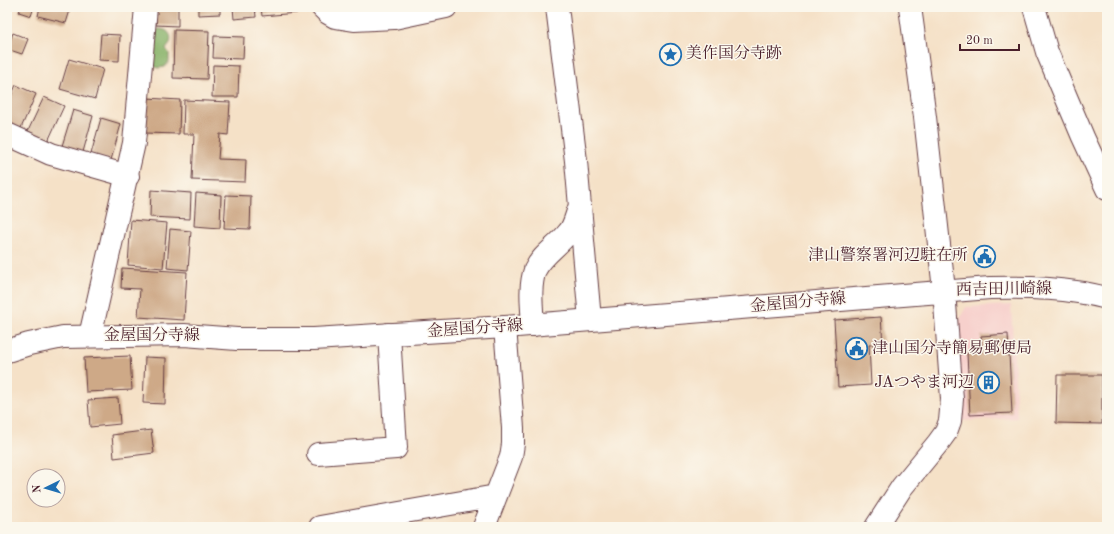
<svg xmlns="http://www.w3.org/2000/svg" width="1114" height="534" viewBox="0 0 1114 534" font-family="'Old Standard TT','Noto Serif JP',serif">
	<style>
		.built { fill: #f7d0cc }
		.forest { fill: #88b269; stroke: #69684a }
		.building { fill: #cea987 }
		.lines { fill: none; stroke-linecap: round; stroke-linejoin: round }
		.minor-casing { stroke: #643c42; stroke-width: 24 }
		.major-casing { stroke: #643c42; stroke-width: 24 }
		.minor { stroke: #fff; stroke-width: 22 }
		.major { stroke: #fff; stroke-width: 22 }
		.labels { text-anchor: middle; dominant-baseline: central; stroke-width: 3; stroke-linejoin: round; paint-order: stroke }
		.poi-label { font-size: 16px; fill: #4a1f2b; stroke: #fbf7ec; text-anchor: start }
		.street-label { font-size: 16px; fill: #4a1f2b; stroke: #fbf7ec }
	</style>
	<rect width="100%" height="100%" fill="#fbf7ec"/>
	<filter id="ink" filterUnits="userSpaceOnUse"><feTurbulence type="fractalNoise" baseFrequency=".025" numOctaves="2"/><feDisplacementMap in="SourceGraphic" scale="8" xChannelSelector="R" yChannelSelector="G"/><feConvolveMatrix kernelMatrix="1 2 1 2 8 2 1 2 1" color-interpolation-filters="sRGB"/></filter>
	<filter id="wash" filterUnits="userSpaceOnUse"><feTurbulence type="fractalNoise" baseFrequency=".012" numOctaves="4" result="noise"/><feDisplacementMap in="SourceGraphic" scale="16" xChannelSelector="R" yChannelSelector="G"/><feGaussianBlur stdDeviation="0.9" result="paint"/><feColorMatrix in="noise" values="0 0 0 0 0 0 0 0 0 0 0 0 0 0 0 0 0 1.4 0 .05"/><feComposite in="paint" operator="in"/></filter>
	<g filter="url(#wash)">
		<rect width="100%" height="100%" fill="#f5e1c7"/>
		<path class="built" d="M 1011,305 L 1017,418 L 962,421 L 957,324 L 966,307 Z"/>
		<path class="forest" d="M 159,29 C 172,29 174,41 166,49 L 169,53 L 169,61 L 165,67 L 158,68 L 151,65 L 151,50 L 154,48 L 151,44 L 153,32 Z"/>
		<g id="blocks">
			<path class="building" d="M 21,7 L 34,7 L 31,16 L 19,12 Z
				M 40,7 L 71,7 L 66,23 L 38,16 Z
				M 157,7 L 178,7 L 178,26 L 156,25 Z
				M 198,7 L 220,7 L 220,14 L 198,15 Z
				M 233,7 L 255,7 L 256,17 L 234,19 Z
				M 261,7 L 297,7 L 297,13 L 262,16 Z
				M 174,30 L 209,31 L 207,79 L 173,78 Z
				M 13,33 L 28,39 L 22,54 L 7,49 Z
				M 101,34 L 120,35 L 119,61 L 99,60 Z
				M 214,36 L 244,37 L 243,59 L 213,58 Z
				M 69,59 L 103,69 L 95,99 L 60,89 Z
				M 213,65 L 239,66 L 238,97 L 212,97 Z
				M 16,85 L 36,94 L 21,128 L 7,122 L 7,105 Z
				M 44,97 L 64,106 L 48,141 L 28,131 Z
				M 146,98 L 180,100 L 179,134 L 145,133 Z
				M 184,100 L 230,102 L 228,135 L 220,134 L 218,159 L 246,160 L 245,182 L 192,180 L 194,134 L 183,134 Z
				M 73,110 L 93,116 L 83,152 L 62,146 Z
				M 101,118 L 121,124 L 111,160 L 91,154 Z
				M 151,190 L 191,193 L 190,219 L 150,217 Z
				M 196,193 L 221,195 L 220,228 L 194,226 Z
				M 226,195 L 251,196 L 250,229 L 224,228 Z
				M 131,220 L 167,223 L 163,268 L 128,265 Z
				M 170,229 L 191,231 L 188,270 L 167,268 Z
				M 122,268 L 187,272 L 184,320 L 138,317 L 140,289 L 121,288 Z
				M 881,317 L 883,344 L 869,345 L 871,385 L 838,387 L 834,320 Z
				M 1008,334 L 1012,413 L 970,415 L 967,353 L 982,352 L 981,336 Z
				M 130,356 L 132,390 L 86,392 L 84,358 Z
				M 145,357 L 166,358 L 165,404 L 143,403 Z
				M 1057,375 L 1102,375 L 1102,424 L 1056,423 Z
				M 118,398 L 120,424 L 90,427 L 88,400 Z
				M 151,430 L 154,453 L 114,458 L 112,435 Z"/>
		</g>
	</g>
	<g filter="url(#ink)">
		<use href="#blocks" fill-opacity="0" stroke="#643c42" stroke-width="1"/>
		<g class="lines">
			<defs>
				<path id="minor" d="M 322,7 L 328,13 L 335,17 L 354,20 L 394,18 L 446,7
					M 557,7 L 576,161 L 590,320
					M 910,7 L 925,117 L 944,290
					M 7,134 L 51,154 L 128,176
					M 533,325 C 532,307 529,287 535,270 C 542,255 558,246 568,233 C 574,227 576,216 579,208
					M 90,336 L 134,143 L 146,7
					M 318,454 L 396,448 L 389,334
					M 320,527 L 496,496
					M 484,527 L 511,457 L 513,444 L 513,428 L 505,327"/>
				<path id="major" d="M 1034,7 L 1047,52 L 1083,137 L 1107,189
					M 7,351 L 29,344 L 63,337 L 184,335 L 237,339 L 314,339 L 505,327 L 990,288 C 1030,287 1068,288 1107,298
					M 876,527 L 902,487 L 938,443 L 946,432 L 950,421 L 952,399 L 944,290"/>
			</defs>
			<use href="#minor" class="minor-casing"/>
			<use href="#major" class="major-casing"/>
			<use href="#minor" class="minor"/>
			<use href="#major" class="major"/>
		</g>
	</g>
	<defs>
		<symbol id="sight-ring" viewBox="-11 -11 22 22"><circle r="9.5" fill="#fbf7ec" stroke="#1f6fb2" stroke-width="1.5"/><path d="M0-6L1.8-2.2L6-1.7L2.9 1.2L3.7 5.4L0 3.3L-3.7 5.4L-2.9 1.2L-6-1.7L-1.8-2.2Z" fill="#1f6fb2"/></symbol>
		<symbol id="civic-ring" viewBox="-11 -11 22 22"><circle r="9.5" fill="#fbf7ec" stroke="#1f6fb2" stroke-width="1.5"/><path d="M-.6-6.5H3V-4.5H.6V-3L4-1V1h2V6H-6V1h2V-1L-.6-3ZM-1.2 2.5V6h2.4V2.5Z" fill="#1f6fb2"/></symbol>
		<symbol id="building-ring" viewBox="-11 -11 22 22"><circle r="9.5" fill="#fbf7ec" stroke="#1f6fb2" stroke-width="1.5"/><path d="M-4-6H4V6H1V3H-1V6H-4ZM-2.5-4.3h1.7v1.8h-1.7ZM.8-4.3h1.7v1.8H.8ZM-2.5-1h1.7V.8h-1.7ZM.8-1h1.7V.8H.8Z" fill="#1f6fb2"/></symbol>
	</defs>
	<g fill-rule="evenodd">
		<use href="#sight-ring" x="658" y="42" width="25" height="25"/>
		<use href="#civic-ring" x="972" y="244" width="25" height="25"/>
		<use href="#civic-ring" x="844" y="336" width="25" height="25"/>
		<use href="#building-ring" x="976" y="370" width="25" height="25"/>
	</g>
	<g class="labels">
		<g class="poi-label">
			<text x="686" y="54">美作国分寺跡</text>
			<text x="968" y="256" text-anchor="end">津山警察署河辺駐在所</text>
			<text x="872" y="349">津山国分寺簡易郵便局</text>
			<text x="974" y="383" text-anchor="end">JAつやま河辺</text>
		</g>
		<g class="street-label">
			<text transform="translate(1004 290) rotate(-1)">西吉田川崎線</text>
			<text transform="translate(798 303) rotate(-5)">金屋国分寺線</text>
			<text transform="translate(475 329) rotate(-4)">金屋国分寺線</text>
			<text x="152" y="336">金屋国分寺線</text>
		</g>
	</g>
	<rect width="1114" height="534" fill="none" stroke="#fbf7ec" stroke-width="24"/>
	<g transform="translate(46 488) rotate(265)"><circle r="19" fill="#fbf7ec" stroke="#b4a19f"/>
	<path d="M0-3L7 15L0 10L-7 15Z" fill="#1f6fb2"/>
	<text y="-6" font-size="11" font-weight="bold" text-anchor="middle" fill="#4a1f2b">N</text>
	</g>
	<path d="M960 44v6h59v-6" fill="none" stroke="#4a1f2b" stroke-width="2"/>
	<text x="966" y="44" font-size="12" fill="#4a1f2b" stroke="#fbf7ec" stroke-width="3" paint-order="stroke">20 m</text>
</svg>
